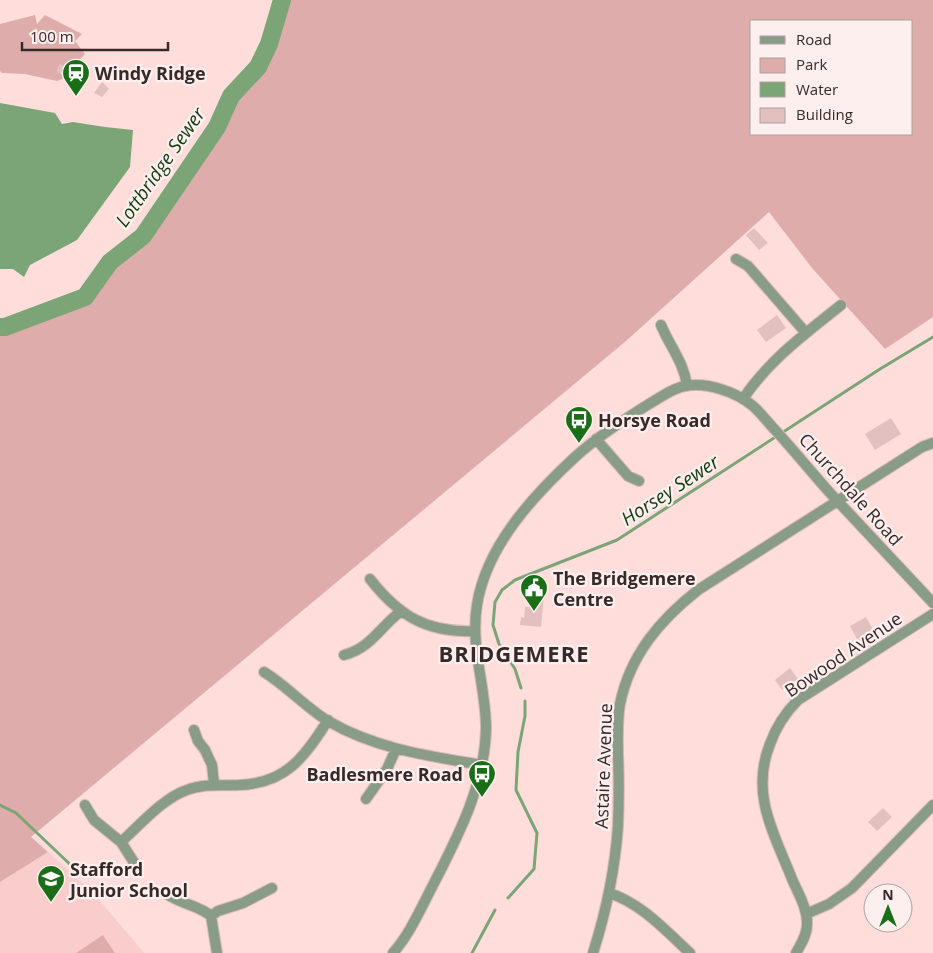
<svg xmlns="http://www.w3.org/2000/svg" width="933" height="953" viewBox="0 0 933 953" font-family="'Open Sans',sans-serif">
	<style>
		.built { fill: #f8cdcb }
		.green { fill: #deacaa; fill-rule: evenodd }
		.water { fill: #7ba577 }
		.lines { fill: none; stroke-linecap: round; stroke-linejoin: round }
		.stream { stroke: #7ba577; stroke-width: 3 }
		.river { stroke: #7ba577; stroke-width: 18 }
		.building { fill: #e1c0bf }
		.minor-casing { stroke: #d7b9b7; stroke-width: 12 }
		.minor { stroke: #899c87; stroke-width: 10 }
		.labels { text-anchor: middle; dominant-baseline: central; stroke-width: 4.5; stroke-linejoin: round; paint-order: stroke }
		.poi-label { font-size: 18px; font-weight: bold; fill: #362a29; stroke: #feefef; text-anchor: start }
		.street-label { font-size: 18px; fill: #362a29; stroke: #feefef }
		.water-label { font-size: 19px; font-style: italic; fill: #0f3b0d; stroke: #feefef }
		.district-label { font-size: 22px; font-weight: bold; letter-spacing: 1px; fill: #362a29; stroke: #feefef }
	</style>
	<rect width="100%" height="100%" fill="#ffdddb"/>
	<path class="built" d="M 48,852 L 94,894 L 144,953 L 0,953 L 0,882 Z"/>
	<path class="green" d="M 282,0 L 933,0 L 933,317 L 885,349 L 812,268 L 769,212 L 626,341 L 31,837 L 48,852 L 0,882 L 0,329 L 85,297 L 110,262 L 143,236 L 217,127 L 231,96 L 258,67 L 269,44 ZM 752,21 L 912,21 L 912,134 L 752,134 Z
		M 35,15 L 37,24 L 45,15 L 82,34 L 75,41 L 85,54 L 70,70 L 65,78 L 57,81 L 25,74 L 2,73 L 0,71 L 0,24 Z
		M 103,935 L 115,953 L 76,953 Z"/>
	<path class="water" d="M 0,103 L 55,113 L 62,124 L 73,122 L 105,127 L 133,130 L 130,167 L 77,240 L 30,265 L 24,277 L 13,269 L 0,269 Z"/>
	<g class="lines">
		<path class="stream" d="M 521,688 L 515,669 L 499,644 L 493,625 L 495,602 L 502,590 L 515,580 L 617,540 L 880,369 L 933,337
			M 0,805 L 16,813 L 75,869
			M 508,898 L 534,869 L 537,833 L 516,790 L 518,752 L 525,716 L 525,701
			M 472,953 L 495,910"/>
		<path class="river" d="M 0,327 L 5,327 L 85,297 L 110,262 L 143,236 L 217,127 L 231,96 L 258,67 L 269,44 L 282,0"/>
	</g>
	<path class="building" d="M 60,64 L 80,76 L 75,84 L 56,71 Z
		M 102,82 L 109,89 L 102,97 L 94,93 Z
		M 754,228 L 768,243 L 759,250 L 746,235 Z
		M 777,315 L 786,328 L 766,342 L 757,330 Z
		M 891,418 L 901,434 L 875,450 L 865,434 Z
		M 530,593 L 544,595 L 541,627 L 520,625 L 521,617 L 524,618 L 525,607 L 529,607 Z
		M 866,617 L 877,637 L 861,646 L 850,626 Z
		M 790,668 L 798,679 L 782,690 L 775,680 Z
		M 883,808 L 892,817 L 877,831 L 868,822 Z"/>
	<g class="lines">
		<defs>
			<path id="minor" d="M 736,259 L 748,266 L 806,333
				M 661,325 C 670,347 684,362 687,386
				M 743,399 C 769,360 805,334 841,305
				M 596,439 L 628,476 L 639,481
				M 370,579 C 399,616 427,633 475,631
				M 344,655 C 371,648 380,627 400,612
				M 264,672 C 287,686 305,707 328,721 C 376,749 429,756 482,765
				M 194,730 L 198,741 L 205,750 L 212,765 L 214,784
				M 366,799 L 387,769 L 396,749
				M 85,805 L 94,820 L 121,842 L 135,864
				M 121,842 C 140,825 163,798 187,790 C 204,783 222,786 240,785 C 286,783 305,757 328,720
				M 164,892 C 178,904 197,904 211,916 L 218,911 L 243,903 L 272,888
				M 609,893 C 641,903 666,931 690,953
				M 806,914 L 829,904 L 852,888 L 933,805
				M 211,916 L 217,953
				M 393,953 C 409,935 419,912 430,891 C 456,840 485,787 486,728 C 486,687 470,647 477,605 C 486,547 532,497 574,458 C 597,437 622,421 649,404 C 660,398 672,388 685,386 C 708,382 736,392 753,406 C 762,414 769,424 777,432 C 796,453 813,474 831,494 C 865,530 899,567 933,603
				M 593,953 C 606,912 615,869 618,826 C 619,802 619,777 618,753 C 618,737 617,720 620,704 C 630,655 660,620 698,590 L 922,447 L 933,443
				M 796,953 C 801,944 807,935 807,925 C 808,909 798,893 792,879 C 774,833 750,794 770,744 C 776,727 785,713 798,700 L 933,614"/>
		</defs>
		<use href="#minor" class="minor-casing"/>
		<use href="#minor" class="minor"/>
	</g>
	<defs>
		<symbol id="station-pin" viewBox="-11 -11 22 30"><path d="M0 17L-7.5 6A9.5 9.5 0 1 1 7.5 6Z" fill="#1a6e17" stroke="#feefef"/><path d="M-3-6H3Q5-6 5-4V2Q5 4 3 4L4.5 6H3L1.5 4h-3L-3 6H-4.5L-3 4Q-5 4-5 2V-4Q-5-6-3-6ZM-3.5-4v3h7v-3ZM-3.5 1v1.5H-2V1ZM2 1v1.5H3.5V1Z" fill="#fff"/></symbol>
		<symbol id="bus-pin" viewBox="-11 -11 22 30"><path d="M0 17L-7.5 6A9.5 9.5 0 1 1 7.5 6Z" fill="#1a6e17" stroke="#feefef"/><path d="M-5-6H5V4H4V6H2V4H-2V6H-4V4H-5ZM-3.5-4V0h7V-4ZM-3.5 1.2v1.5H-2V1.2ZM2 1.2v1.5H3.5V1.2Z" fill="#fff"/></symbol>
		<symbol id="civic-pin" viewBox="-11 -11 22 30"><path d="M0 17L-7.5 6A9.5 9.5 0 1 1 7.5 6Z" fill="#1a6e17" stroke="#feefef"/><path d="M-.6-6.5H3V-4.5H.6V-3L4-1V1h2V6H-6V1h2V-1L-.6-3ZM-1.2 2.5V6h2.4V2.5Z" fill="#fff"/></symbol>
		<symbol id="school-pin" viewBox="-11 -11 22 30"><path d="M0 17L-7.5 6A9.5 9.5 0 1 1 7.5 6Z" fill="#1a6e17" stroke="#feefef"/><path d="M0-5L7-2L0 1L-7-2ZM-4 1L0 2.5L4 1V4Q0 6-4 4Z" fill="#fff"/></symbol>
	</defs>
	<g fill-rule="evenodd">
		<use href="#station-pin" x="60" y="57" width="32" height="43"/>
		<use href="#bus-pin" x="563" y="404" width="32" height="43"/>
		<use href="#civic-pin" x="518" y="572" width="32" height="43"/>
		<use href="#bus-pin" x="466" y="758" width="32" height="43"/>
		<use href="#school-pin" x="35" y="863" width="32" height="43"/>
	</g>
	<g class="labels">
		<g class="poi-label">
			<text x="95" y="73">Windy Ridge</text>
			<text x="598" y="420">Horsye Road</text>
			<text x="553" y="578">The Bridgemere<tspan x="553" dy="21">Centre</tspan></text>
			<text x="463" y="774" text-anchor="end">Badlesmere Road</text>
			<text x="70" y="869">Stafford<tspan x="70" dy="21">Junior School</tspan></text>
		</g>
		<g class="street-label">
			<text transform="translate(851 489) rotate(48)">Churchdale Road</text>
			<text transform="translate(843 654) rotate(-34)">Bowood Avenue</text>
			<text transform="translate(603 766) rotate(-88)">Astaire Avenue</text>
		</g>
		<g class="water-label">
			<text transform="translate(160 167) rotate(-55)">Lottbridge Sewer</text>
			<text transform="translate(670 490) rotate(-33)">Horsey Sewer</text>
		</g>
		<g class="district-label">
			<text x="514" y="653">BRIDGEMERE</text>
		</g>
	</g>
	<rect x="750" y="20" width="162" height="115" fill="#feefef" stroke="#aea0a0"/>
	<rect x="760" y="36" width="25" height="8" fill="#899c87" stroke="#aea0a0"/>
	<text x="796" y="45" font-size="15" fill="#362a29">Road</text>
	<rect x="760" y="58" width="25" height="15" fill="#deacaa" stroke="#aea0a0"/>
	<text x="796" y="70" font-size="15" fill="#362a29">Park</text>
	<rect x="760" y="82" width="25" height="15" fill="#7ba577" stroke="#aea0a0"/>
	<text x="796" y="95" font-size="15" fill="#362a29">Water</text>
	<rect x="760" y="108" width="25" height="15" fill="#e1c0bf" stroke="#aea0a0"/>
	<text x="796" y="120" font-size="15" fill="#362a29">Building</text>
	<g transform="translate(888 908)"><circle r="24" fill="#feefef" stroke="#aea0a0"/>
	<path d="M0-4L9 19L0 12L-9 19Z" fill="#1a6e17"/>
	<text y="-8" font-size="14" font-weight="bold" text-anchor="middle" fill="#362a29">N</text>
	</g>
	<path d="M22 42v8h146v-8" fill="none" stroke="#362a29" stroke-width="2.5"/>
	<text x="30" y="42" font-size="15" fill="#362a29" stroke="#feefef" stroke-width="4" paint-order="stroke">100 m</text>
</svg>
